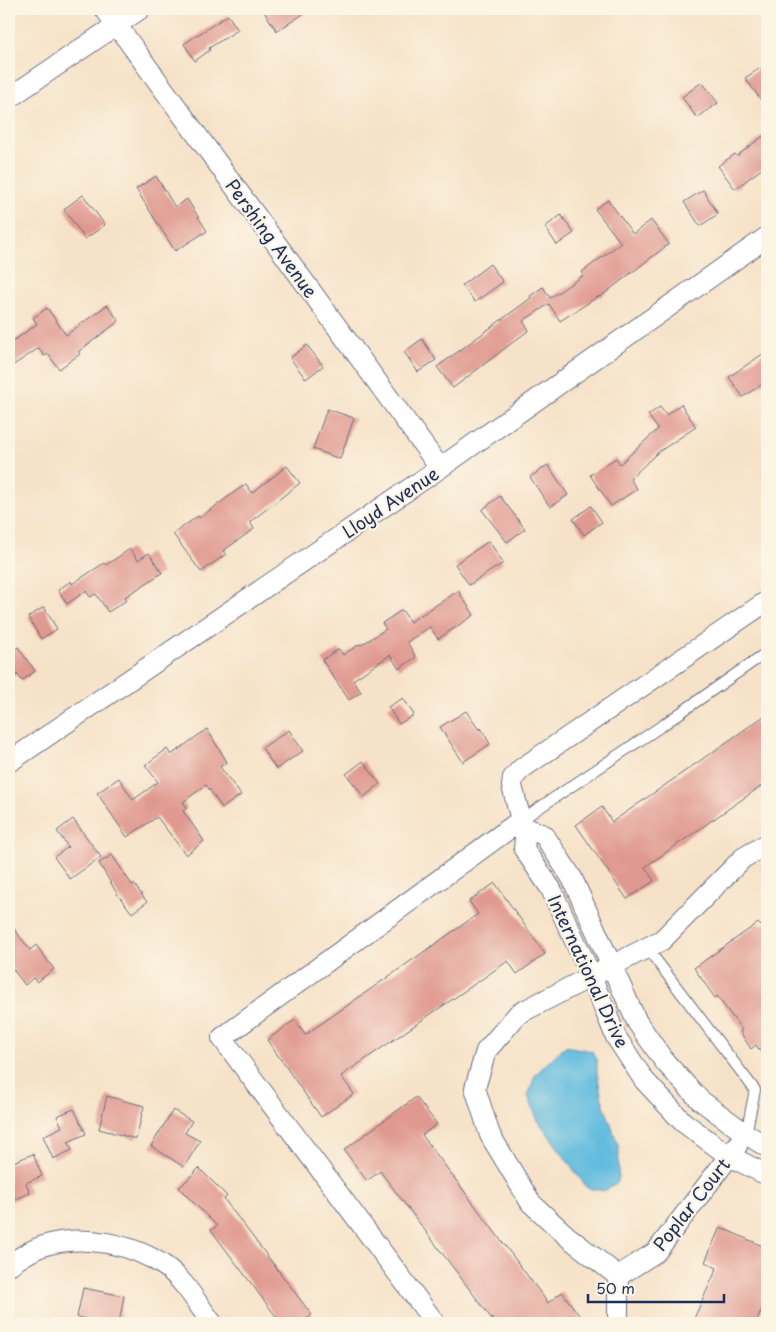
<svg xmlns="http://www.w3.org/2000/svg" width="776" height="1332" viewBox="0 0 776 1332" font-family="'Playpen Sans',sans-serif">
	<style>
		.water { fill: #61bbdf; stroke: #3e759e }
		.building { fill: #e09990 }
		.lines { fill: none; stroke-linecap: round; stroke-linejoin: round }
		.lane-casing { stroke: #686e83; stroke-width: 12 }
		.street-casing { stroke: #686e83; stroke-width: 22 }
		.lane { stroke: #fff; stroke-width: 10 }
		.street { stroke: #fff; stroke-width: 20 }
		.labels { text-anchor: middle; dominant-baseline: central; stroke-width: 4.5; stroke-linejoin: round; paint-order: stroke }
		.street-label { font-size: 18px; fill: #1b2f5e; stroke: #fcf5e5 }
	</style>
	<rect width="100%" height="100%" fill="#fcf5e5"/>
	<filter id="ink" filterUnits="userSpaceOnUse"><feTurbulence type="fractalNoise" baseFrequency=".02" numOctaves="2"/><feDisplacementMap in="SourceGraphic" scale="10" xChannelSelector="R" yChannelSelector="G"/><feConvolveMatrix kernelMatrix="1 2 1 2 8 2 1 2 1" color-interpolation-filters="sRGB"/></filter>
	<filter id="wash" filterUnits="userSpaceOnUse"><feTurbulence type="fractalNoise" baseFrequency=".0096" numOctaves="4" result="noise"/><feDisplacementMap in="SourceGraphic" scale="20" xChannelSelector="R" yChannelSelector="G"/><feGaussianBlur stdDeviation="1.12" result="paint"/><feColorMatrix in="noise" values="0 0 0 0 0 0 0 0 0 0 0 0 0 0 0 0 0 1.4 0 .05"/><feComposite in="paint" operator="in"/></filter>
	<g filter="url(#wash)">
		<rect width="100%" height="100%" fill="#f6e2c8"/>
		<path class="water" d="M 565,1046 L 592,1051 L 597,1062 L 597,1072 L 602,1099 L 619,1148 L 618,1182 L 604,1191 L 587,1188 L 537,1119 L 528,1096 L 535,1075 Z"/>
		<g id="blocks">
			<path class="building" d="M 262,9 L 311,9 L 277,31 Z
				M 228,15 L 238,30 L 209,48 L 210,50 L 195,61 L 184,44 Z
				M 760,68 L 767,78 L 767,108 L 745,78 Z
				M 702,82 L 718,103 L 697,118 L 682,97 Z
				M 767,133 L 767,165 L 735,189 L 718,166 L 735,154 L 737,156 Z
				M 156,176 L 175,207 L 187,199 L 207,231 L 175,251 L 136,189 Z
				M 703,190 L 718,214 L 700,226 L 684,202 Z
				M 83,195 L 105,225 L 85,239 L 64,209 Z
				M 608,200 L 633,234 L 651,220 L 669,244 L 600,297 L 599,296 L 560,321 L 549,304 L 523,321 L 529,330 L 453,388 L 437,367 L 531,298 L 530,296 L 543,287 L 550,298 L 584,275 L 582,272 L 621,243 L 595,209 Z
				M 561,215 L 574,233 L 557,245 L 545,227 Z
				M 490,264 L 503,282 L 475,302 L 462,285 Z
				M 107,305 L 119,321 L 78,352 L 80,354 L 59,369 L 48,354 L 44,356 L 39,348 L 9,368 L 9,344 L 37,324 L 33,318 L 47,308 L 66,335 Z
				M 422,339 L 436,360 L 418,372 L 404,352 Z
				M 307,345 L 323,366 L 306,379 L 290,358 Z
				M 767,351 L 767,381 L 743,397 L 729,377 Z
				M 681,404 L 696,427 L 657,453 L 630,479 L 637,489 L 611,506 L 590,475 L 616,458 L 620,464 L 658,429 L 648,415 L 660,407 L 666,415 Z
				M 327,409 L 354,418 L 340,459 L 313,449 Z
				M 548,465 L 568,495 L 550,507 L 530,477 Z
				M 287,466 L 300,483 L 250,522 L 254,529 L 223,551 L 226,554 L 201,572 L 173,534 L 198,516 L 199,518 L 246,484 L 252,493 Z
				M 500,496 L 525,529 L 507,542 L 482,510 Z
				M 591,506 L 602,522 L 584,535 L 573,519 Z
				M 489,541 L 503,563 L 469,585 L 455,564 Z
				M 130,549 L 138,560 L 149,553 L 162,573 L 125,597 L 127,600 L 108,612 L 96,594 L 90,597 L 86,591 L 67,604 L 58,590 L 71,581 L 72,584 L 104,563 L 106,565 Z
				M 458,591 L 474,615 L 438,639 L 430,627 L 407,642 L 416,657 L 399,669 L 390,655 L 353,680 L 361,692 L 349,700 L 322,660 L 339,649 L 343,655 L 360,644 L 361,645 L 386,629 L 382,623 L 402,610 L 410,622 Z
				M 44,607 L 57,629 L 41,639 L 28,617 Z
				M 18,647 L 35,671 L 22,681 L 17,674 L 9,680 L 9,654 Z
				M 403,698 L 414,715 L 399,724 L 388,707 Z
				M 466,711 L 479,730 L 481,728 L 490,744 L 463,762 L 440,727 Z
				M 767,714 L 767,782 L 645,867 L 654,881 L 627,899 L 576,825 L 602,807 L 612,822 Z
				M 207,729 L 227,762 L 220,767 L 241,795 L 222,808 L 206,785 L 183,802 L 187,808 L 183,811 L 204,841 L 186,855 L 157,817 L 127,837 L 97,793 L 119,778 L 133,800 L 158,782 L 145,765 L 167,749 L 171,755 Z
				M 289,730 L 303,751 L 276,769 L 262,748 Z
				M 363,761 L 380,784 L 364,797 L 346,774 Z
				M 73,819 L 101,857 L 70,879 L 54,857 L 68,847 L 57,831 Z
				M 112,855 L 132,885 L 134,884 L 147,902 L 132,913 L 118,895 L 99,863 Z
				M 495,883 L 545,954 L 517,974 L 508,961 L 341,1076 L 354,1094 L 321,1117 L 267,1040 L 295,1020 L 305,1035 L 478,914 L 469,901 Z
				M 9,922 L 30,950 L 36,945 L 54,969 L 37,982 L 33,978 L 25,985 L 9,964 Z
				M 767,922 L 767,1061 L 756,1045 L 751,1049 L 740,1032 L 742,1030 L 717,996 L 715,998 L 694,968 L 758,923 L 761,926 Z
				M 107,1096 L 144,1106 L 136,1139 L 99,1129 Z
				M 416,1097 L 437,1124 L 422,1135 L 548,1303 L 562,1292 L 585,1323 L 495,1323 L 380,1171 L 367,1181 L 344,1150 Z
				M 74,1109 L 86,1134 L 68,1142 L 72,1150 L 53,1159 L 43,1136 L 62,1127 L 57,1116 Z
				M 173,1110 L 192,1121 L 185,1133 L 200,1141 L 184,1167 L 151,1146 Z
				M 33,1154 L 42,1176 L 26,1183 L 30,1193 L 9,1202 L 9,1164 Z
				M 199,1168 L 227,1196 L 224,1199 L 312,1315 L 301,1323 L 281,1323 L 211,1230 L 217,1226 L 179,1188 Z
				M 720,1227 L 767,1248 L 767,1297 L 756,1323 L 692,1323 L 717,1268 L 705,1262 Z
				M 83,1288 L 124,1296 L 119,1323 L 106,1323 L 77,1317 Z"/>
		</g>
	</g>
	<g filter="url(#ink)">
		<use href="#blocks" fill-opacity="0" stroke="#686e83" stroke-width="1"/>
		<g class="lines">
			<defs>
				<path id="lane" d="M 521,820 L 663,725 L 767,652
					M 647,948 L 755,1090 L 746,1134"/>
				<path id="street" d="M 105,9 L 440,468
					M 9,98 L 140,9
					M 767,601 L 521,769 L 513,778 L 512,786 L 521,820 L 526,828 L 544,835 L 572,878 L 637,1022 L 665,1062 L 700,1100 L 746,1134 L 767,1147
					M 9,762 L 440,468 L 767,237
					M 526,828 L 524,849 L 551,889 L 591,976 L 616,1037 L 644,1080 L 683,1122 L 729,1156 L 767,1175
					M 9,1265 C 21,1257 32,1249 46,1245 C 84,1234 134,1244 166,1267 C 185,1281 198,1305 212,1323
					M 618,1276 L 568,1237 L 531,1203 L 490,1135 L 475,1088 L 486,1051 L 518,1014 L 662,940 L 743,858 L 767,844
					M 618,1276 L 656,1252 L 737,1146
					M 618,1276 L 618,1323
					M 435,1323 L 222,1038 L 521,820"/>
			</defs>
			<use href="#lane" class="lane-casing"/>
			<use href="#street" class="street-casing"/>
			<use href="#lane" class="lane"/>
			<use href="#street" class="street"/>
		</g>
	</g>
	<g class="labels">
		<g class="street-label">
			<text transform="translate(272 238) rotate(54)">Pershing Avenue</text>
			<text transform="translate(390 502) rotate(-34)">Lloyd Avenue</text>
			<text transform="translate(589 971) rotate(65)">International Drive</text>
			<text transform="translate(691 1204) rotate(-52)">Poplar Court</text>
		</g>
	</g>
	<rect width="776" height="1332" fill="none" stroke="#fcf5e5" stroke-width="30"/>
	<path d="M588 1294v8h136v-8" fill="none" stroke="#1b2f5e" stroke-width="2.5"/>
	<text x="596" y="1294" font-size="15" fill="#1b2f5e" stroke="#fcf5e5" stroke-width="4" paint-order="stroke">50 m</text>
</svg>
